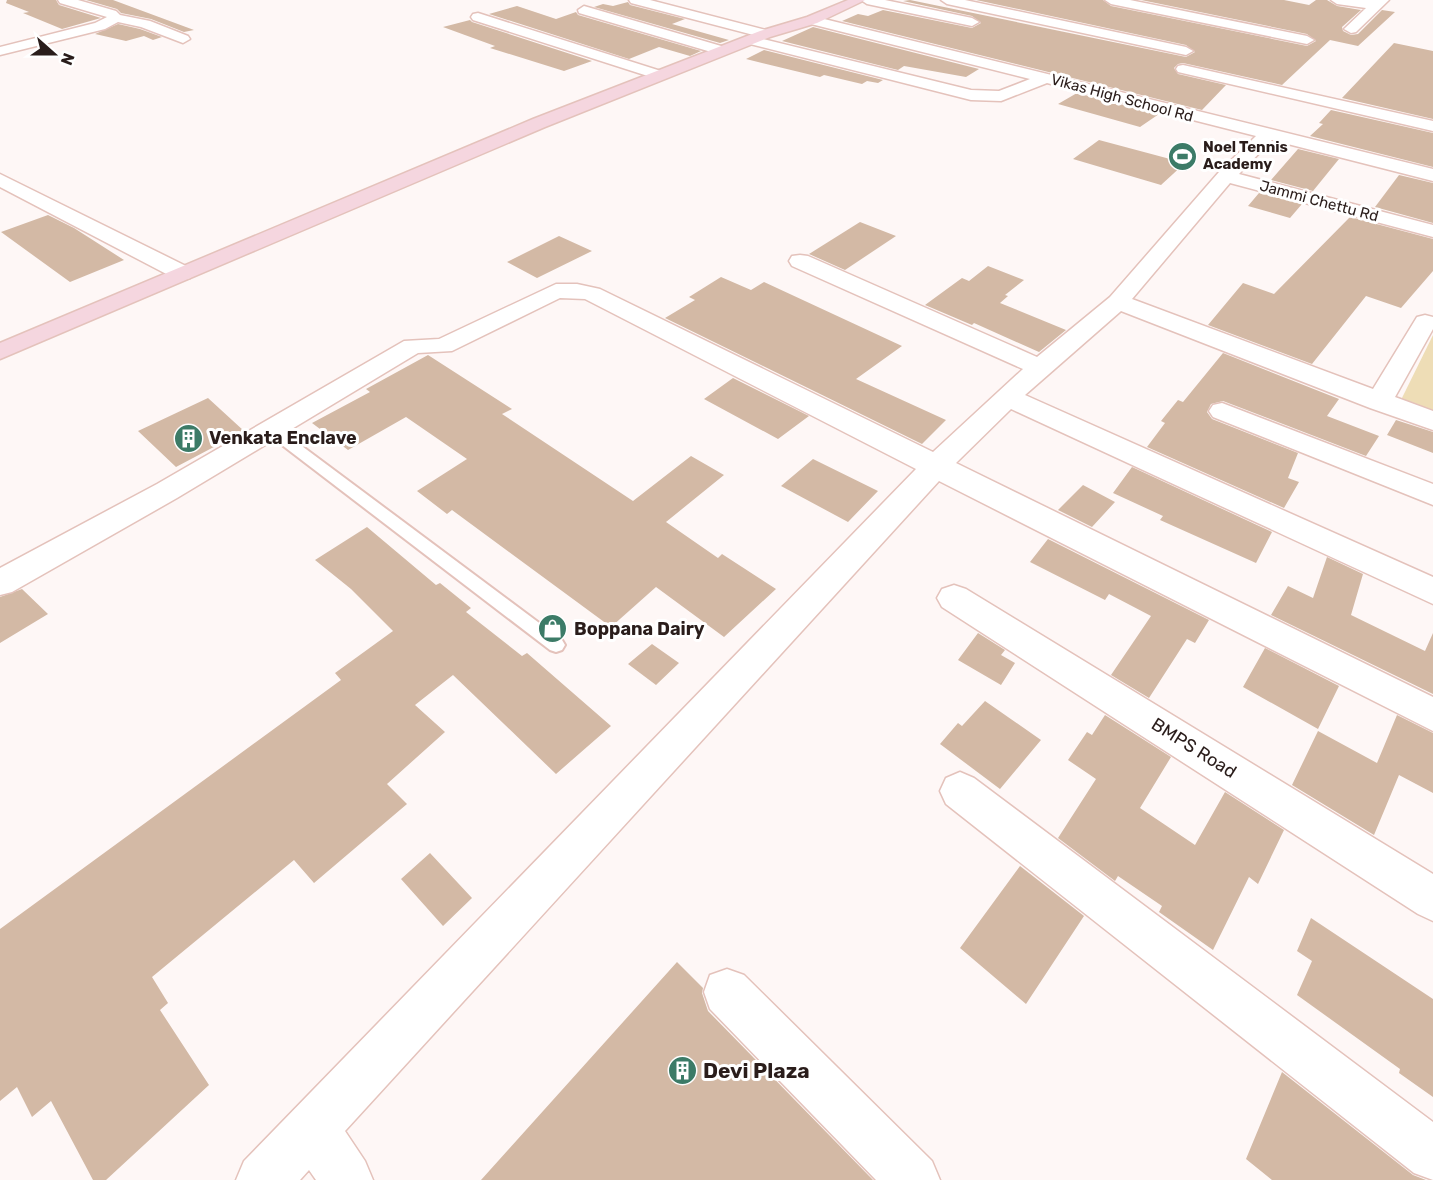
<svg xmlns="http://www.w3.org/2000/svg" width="1433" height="1180" viewBox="0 0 1433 1180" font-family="Rubik,sans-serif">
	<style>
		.green { fill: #eeddb6 }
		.building { fill: #d3b9a5 }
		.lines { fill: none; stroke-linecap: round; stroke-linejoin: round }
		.lane-casing { stroke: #e4c2bb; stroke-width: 4 }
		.street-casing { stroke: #e4c2bb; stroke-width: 3 }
		.secondary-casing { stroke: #e4c2bb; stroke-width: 3 }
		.lane { fill: #fff; fill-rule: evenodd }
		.street { fill: #fff; fill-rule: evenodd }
		.secondary { fill: #f5d6df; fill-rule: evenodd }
		.labels { text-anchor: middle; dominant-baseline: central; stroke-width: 6; stroke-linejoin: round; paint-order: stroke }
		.far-street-label { font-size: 15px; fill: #2a1d1b; stroke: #fff }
		.far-poi-label { font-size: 15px; font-weight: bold; fill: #2a1d1b; stroke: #fff; text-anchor: start }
		.poi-label { font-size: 18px; font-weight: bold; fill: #2a1d1b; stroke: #fff; text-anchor: start }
		.street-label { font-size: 18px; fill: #2a1d1b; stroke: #fff }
		.near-poi-label { font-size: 21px; font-weight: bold; fill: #2a1d1b; stroke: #fff; text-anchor: start }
	</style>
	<rect width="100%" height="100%" fill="#fef7f6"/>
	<path class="green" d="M 1433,335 L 1433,414 L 1400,402 Z"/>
	<path class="building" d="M 7,0 L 56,0 L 59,5 L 101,18 L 62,29 L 23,13 L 29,12 L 6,3 Z
		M 86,0 L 113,0 L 194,30 L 184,32 L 151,19 L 121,13 L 117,9 Z
		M 910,0 L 1186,57 L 1195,52 L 1186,45 L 976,0 L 1103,0 L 1111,6 L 1307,46 L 1316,41 L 1307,34 L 1141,0 L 1284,0 L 1309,5 L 1316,0 L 1327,0 L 1337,6 L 1361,10 L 1342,27 L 1343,31 L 1351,35 L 1358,34 L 1382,10 L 1395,12 L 1358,46 L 1330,40 L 1282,85 L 1183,63 L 1178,64 L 1174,68 L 1178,74 L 1226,85 L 1202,110 L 842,21 L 858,14 L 868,16 L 883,10 L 972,28 L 981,23 L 972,16 L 903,1 Z
		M 628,2 L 630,5 L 685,19 L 672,24 L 729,40 L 720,43 L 594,7 L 603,4 L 613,6 Z
		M 517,6 L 556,19 L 576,12 L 578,15 L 701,51 L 690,56 L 659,47 L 629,59 L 489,14 Z
		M 470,20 L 472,22 L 592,61 L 564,71 L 490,48 L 495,46 L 443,27 Z
		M 118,24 L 140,29 L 162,37 L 153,40 L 144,36 L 126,41 L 95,34 Z
		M 813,27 L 979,69 L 966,77 L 904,66 L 898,70 L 782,41 Z
		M 1394,43 L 1433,51 L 1433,119 L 1342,98 Z
		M 764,50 L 883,80 L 878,83 L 867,81 L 862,84 L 824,75 L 820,77 L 746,59 Z
		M 1077,93 L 1159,114 L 1140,127 L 1058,104 Z
		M 1331,110 L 1433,133 L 1433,167 L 1310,136 L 1323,124 L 1319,123 Z
		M 1099,140 L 1185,163 L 1161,185 L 1073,159 Z
		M 1298,149 L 1339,159 L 1313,191 L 1271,180 Z
		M 1399,175 L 1433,183 L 1433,223 L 1375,207 Z
		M 1259,193 L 1302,204 L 1290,218 L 1248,206 Z
		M 48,215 L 74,228 L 124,260 L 70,282 L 1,232 Z
		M 1350,217 L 1433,239 L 1433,271 L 1401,308 L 1366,296 L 1312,364 L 1208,325 L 1243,283 L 1274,294 Z
		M 860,222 L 896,236 L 845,270 L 809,254 Z
		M 559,236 L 592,251 L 537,278 L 507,262 Z
		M 988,266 L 1024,280 L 1005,295 L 1008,296 L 1000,303 L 1066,330 L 1039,352 L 974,323 L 972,325 L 925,305 L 962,278 L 969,281 Z
		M 721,277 L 751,290 L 764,282 L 902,346 L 856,379 L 946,420 L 922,444 L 665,318 L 695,300 L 689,297 Z
		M 1223,353 L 1339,399 L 1327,416 L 1379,436 L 1366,456 L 1223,401 L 1211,404 L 1207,412 L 1212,419 L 1298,453 L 1288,478 L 1299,482 L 1284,508 L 1147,447 L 1165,423 L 1161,421 L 1178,400 L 1183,402 Z
		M 428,355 L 512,409 L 502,414 L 633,501 L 691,456 L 724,475 L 666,522 L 718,558 L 722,554 L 776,589 L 724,637 L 656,587 L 611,627 L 452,510 L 447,514 L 417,491 L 467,459 L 406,417 L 348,450 L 312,423 L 370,392 L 366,389 Z
		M 733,378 L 809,416 L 778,439 L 704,399 Z
		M 208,398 L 244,431 L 176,467 L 138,431 Z
		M 1396,420 L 1433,432 L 1433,453 L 1387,435 Z
		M 813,459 L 878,491 L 848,522 L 781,486 Z
		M 1132,467 L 1272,532 L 1256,563 L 1160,520 L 1163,516 L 1113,493 Z
		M 1083,485 L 1115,502 L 1092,527 L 1058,510 Z
		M 367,527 L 436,585 L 440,583 L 471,608 L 466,612 L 522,656 L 527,653 L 611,726 L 556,774 L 453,675 L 415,705 L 445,732 L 387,784 L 407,804 L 314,883 L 294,860 L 152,977 L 168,1003 L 160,1010 L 209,1085 L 106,1180 L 93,1180 L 51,1101 L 32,1117 L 17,1087 L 0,1101 L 0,929 L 341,680 L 335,673 L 393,631 L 351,589 L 315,560 Z
		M 1048,539 L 1209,620 L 1195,643 L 1187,639 L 1149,698 L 1111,675 L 1151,616 L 1109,594 L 1105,600 L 1030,562 Z
		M 1327,557 L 1363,574 L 1351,615 L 1425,651 L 1433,633 L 1433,694 L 1271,615 L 1288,586 L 1313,598 Z
		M 22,589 L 48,614 L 0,643 L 0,597 Z
		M 978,633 L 1005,650 L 1001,655 L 1015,663 L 1001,685 L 958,660 Z
		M 652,644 L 679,663 L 656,685 L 628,664 Z
		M 1265,648 L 1339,686 L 1318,729 L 1243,687 Z
		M 985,701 L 1041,740 L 1000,789 L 940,744 L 958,723 L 962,726 Z
		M 1105,715 L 1171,757 L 1140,808 L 1195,845 L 1225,792 L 1284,830 L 1258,884 L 1249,877 L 1213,950 L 1159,912 L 1162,906 L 1118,876 L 1115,881 L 1058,838 L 1096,779 L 1068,760 L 1087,732 L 1092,735 Z
		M 1397,715 L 1433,733 L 1433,793 L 1399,775 L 1374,835 L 1292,785 L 1318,731 L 1377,763 Z
		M 430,853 L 472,898 L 443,926 L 401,879 Z
		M 1020,866 L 1084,916 L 1026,1004 L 960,948 Z
		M 1311,918 L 1433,999 L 1433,1097 L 1399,1073 L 1400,1069 L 1297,995 L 1312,961 L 1297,951 Z
		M 677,962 L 703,988 L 702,993 L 708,1011 L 873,1180 L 481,1180 Z
		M 1282,1072 L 1413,1175 L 1426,1180 L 1272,1180 L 1246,1159 Z"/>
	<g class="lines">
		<defs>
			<path id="lane" d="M 270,425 L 275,426 L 562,640 L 565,645 L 562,650 L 556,652 L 550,650 L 265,432 L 263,429 Z"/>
			<path id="street" d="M 58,0 L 78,0 L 116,11 L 120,15 L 150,21 L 188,36 L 190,39 L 183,43 L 141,27 L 118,22 L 105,29 L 0,55 L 0,47 L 95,23 L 107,17 L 60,3 Z
				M 629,0 L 650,0 L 770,31 L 772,34 L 765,38 L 631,3 Z
				M 861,0 L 885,0 L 972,18 L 979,22 L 972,26 L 867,4 Z
				M 941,0 L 965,0 L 1186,47 L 1193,51 L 1186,55 L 947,4 Z
				M 1105,0 L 1130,0 L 1307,36 L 1314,40 L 1307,44 L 1111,4 Z
				M 1331,0 L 1389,0 L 1356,32 L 1351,33 L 1344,29 L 1366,8 L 1337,4 Z
				M 584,6 L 728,48 L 730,51 L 723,55 L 718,54 L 579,13 L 578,10 Z
				M 478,13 L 664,72 L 667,75 L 659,80 L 654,78 L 473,20 L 471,17 L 473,14 Z
				M 812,16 L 1433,169 L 1433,181 L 1272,140 L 1239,174 L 1433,225 L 1433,237 L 1230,183 L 1132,299 L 1373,389 L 1417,317 L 1425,315 L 1433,317 L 1433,329 L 1395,397 L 1433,411 L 1433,430 L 1370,408 L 1121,311 L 1025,395 L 1433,577 L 1433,604 L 1011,409 L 956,463 L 1433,697 L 1433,731 L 939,481 L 345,1131 L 365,1161 L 373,1180 L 316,1180 L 309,1170 L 300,1180 L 236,1180 L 244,1161 L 916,469 L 585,299 L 560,298 L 452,351 L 418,353 L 177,498 L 12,592 L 0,595 L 0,568 L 157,484 L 404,341 L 439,339 L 556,284 L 577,284 L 600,289 L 933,452 L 1023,369 L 792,266 L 789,261 L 792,256 L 800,255 L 808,256 L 1037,357 L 1110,297 L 1219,172 L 1256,136 L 1047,83 L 1001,101 L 971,100 L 746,43 L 744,40 L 751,36 L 971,90 L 999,91 L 1030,79 L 807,23 L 805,20 Z
				M 1183,65 L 1433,121 L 1433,131 L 1178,72 L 1176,69 L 1178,66 Z
				M 0,174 L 190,268 L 193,273 L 190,278 L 182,280 L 174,278 L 0,187 Z
				M 1222,403 L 1433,484 L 1433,505 L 1213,417 L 1209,411 L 1213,405 Z
				M 954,585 L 966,589 L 1433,874 L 1433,921 L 1418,914 L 942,607 L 937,598 L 942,589 Z
				M 960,772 L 974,778 L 1433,1122 L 1433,1180 L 1414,1173 L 946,804 L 940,791 L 946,778 Z
				M 727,969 L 744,975 L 932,1161 L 940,1180 L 876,1180 L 710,1009 L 704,992 L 710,975 Z"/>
			<path id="secondary" d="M 848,0 L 865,0 L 817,23 L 770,37 L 545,127 L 0,359 L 0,343 L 533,119 L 760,31 L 807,17 Z"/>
		</defs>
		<use href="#lane" class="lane-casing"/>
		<use href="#street" class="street-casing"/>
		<use href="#secondary" class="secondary-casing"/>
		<use href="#lane" class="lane"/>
		<use href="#street" class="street"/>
		<use href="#secondary" class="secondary"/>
	</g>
	<defs>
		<symbol id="stadium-disc" viewBox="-11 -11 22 22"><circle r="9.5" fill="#3c7b67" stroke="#fff"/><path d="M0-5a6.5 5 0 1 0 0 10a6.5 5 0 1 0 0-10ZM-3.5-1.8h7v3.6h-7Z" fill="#fff"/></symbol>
		<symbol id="building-disc" viewBox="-11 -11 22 22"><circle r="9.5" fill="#3c7b67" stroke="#fff"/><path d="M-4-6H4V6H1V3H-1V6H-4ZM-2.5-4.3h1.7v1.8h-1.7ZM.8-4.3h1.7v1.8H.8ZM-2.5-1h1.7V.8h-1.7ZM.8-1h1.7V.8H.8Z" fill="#fff"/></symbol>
		<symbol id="shop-disc" viewBox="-11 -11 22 22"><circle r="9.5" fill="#3c7b67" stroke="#fff"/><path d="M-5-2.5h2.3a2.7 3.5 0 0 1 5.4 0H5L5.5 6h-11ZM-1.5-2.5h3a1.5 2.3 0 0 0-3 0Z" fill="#fff"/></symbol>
	</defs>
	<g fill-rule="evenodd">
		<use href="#stadium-disc" x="1166" y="140" width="33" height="33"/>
		<use href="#building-disc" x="172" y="422" width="33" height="33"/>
		<use href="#shop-disc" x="536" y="612" width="33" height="33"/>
		<use href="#building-disc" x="666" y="1054" width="33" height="33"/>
	</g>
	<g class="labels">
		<g class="far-street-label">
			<text transform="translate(1122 98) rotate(15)">Vikas High School Rd</text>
			<text transform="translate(1319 201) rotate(15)">Jammi Chettu Rd</text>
		</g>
		<g class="far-poi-label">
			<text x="1203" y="147">Noel Tennis<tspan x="1203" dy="17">Academy</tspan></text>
		</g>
		<g class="poi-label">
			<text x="209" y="438">Venkata Enclave</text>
			<text x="574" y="629">Boppana Dairy</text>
		</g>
		<g class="street-label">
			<text transform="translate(1194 748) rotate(32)">BMPS Road</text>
		</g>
		<g class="near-poi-label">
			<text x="703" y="1070">Devi Plaza</text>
		</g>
	</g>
	<g transform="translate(54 54) rotate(111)" stroke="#ffffff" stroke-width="4.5" paint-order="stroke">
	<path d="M0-4.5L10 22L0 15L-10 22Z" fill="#2a1d1b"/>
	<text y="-9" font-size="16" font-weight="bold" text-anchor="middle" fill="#2a1d1b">N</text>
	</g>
</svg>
